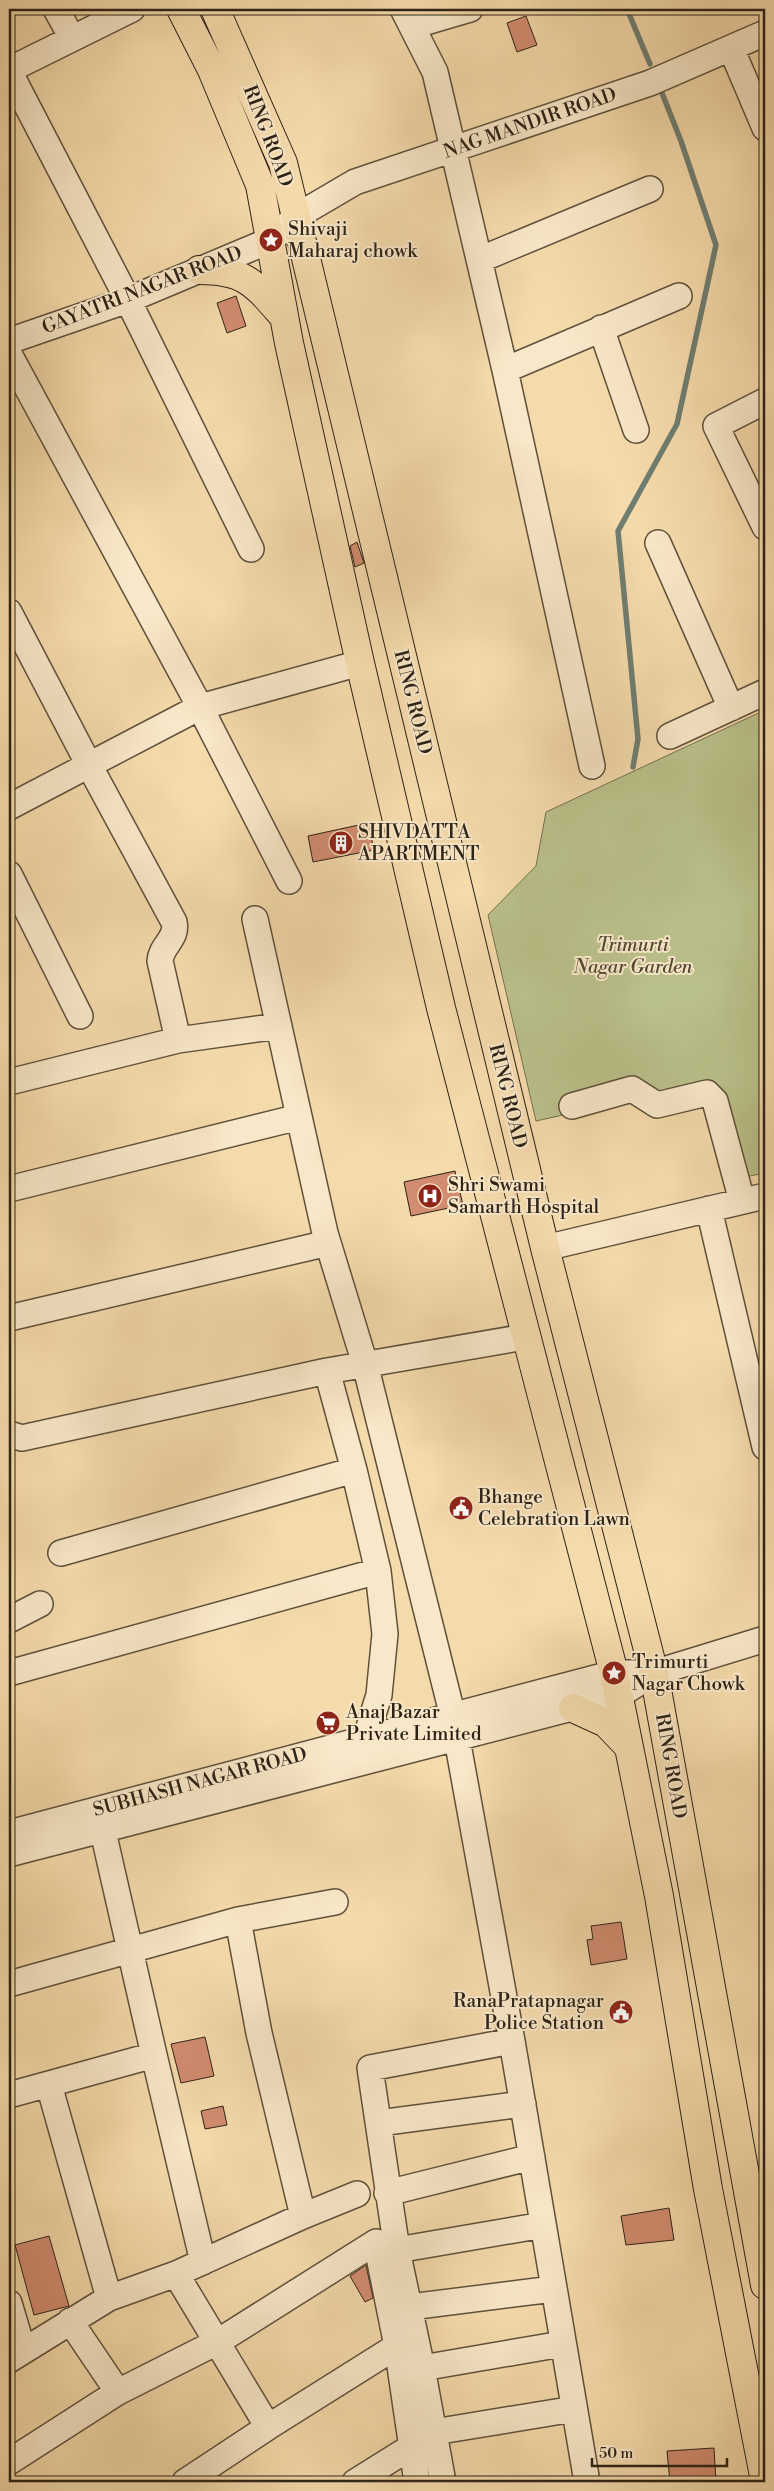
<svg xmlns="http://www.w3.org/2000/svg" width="774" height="2491" viewBox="0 0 774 2491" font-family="'Libre Bodoni',serif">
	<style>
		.green { fill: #bac08a; stroke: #737250 }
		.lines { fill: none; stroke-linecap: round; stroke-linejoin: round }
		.stream { stroke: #6f7e70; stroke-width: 5.5 }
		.building { fill: #d28c70; stroke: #2c2317 }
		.minor-casing { stroke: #5e513c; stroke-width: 28 }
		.major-casing { stroke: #2c2317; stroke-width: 30 }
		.minor { stroke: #f8e7c8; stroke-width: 25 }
		.major { stroke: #f5daab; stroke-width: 28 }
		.labels { text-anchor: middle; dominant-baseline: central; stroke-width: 4; stroke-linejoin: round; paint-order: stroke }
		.street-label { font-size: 19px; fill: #2c2317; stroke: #f8e7c8 }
		.poi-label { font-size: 19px; fill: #2c2317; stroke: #f8e7c8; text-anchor: start }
		.park-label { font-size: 19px; font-style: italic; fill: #504a34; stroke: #f8e7c8 }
	</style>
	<rect width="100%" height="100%" fill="#f5daab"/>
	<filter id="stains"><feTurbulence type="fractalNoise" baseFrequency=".004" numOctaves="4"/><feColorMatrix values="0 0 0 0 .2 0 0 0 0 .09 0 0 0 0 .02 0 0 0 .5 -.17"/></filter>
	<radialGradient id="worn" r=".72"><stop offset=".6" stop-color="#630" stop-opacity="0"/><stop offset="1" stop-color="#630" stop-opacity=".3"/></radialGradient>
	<path class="green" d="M 765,710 L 765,1173 L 740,1178 L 712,1082 L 536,1121 L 488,915 L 536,866 L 546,812 Z"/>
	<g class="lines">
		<path class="stream" d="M 627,9 L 650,64
			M 633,767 L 638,739 L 618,531 L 677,424 L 716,245 L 681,141 L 660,88"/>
	</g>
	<path class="building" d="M 526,16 L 537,45 L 517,52 L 507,23 Z
		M 236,296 L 246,326 L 227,333 L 217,303 Z
		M 357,542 L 364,563 L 355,567 L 350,546 Z
		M 368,823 L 374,850 L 313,862 L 308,836 Z
		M 455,1171 L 463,1205 L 411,1216 L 404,1182 Z
		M 621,1922 L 627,1959 L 591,1965 L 587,1940 L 593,1939 L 591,1926 Z
		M 205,2037 L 214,2076 L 181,2083 L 171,2044 Z
		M 223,2106 L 227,2125 L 205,2129 L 201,2111 Z
		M 669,2208 L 674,2240 L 626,2245 L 621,2216 Z
		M 49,2236 L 69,2306 L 34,2315 L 15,2245 Z
		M 366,2265 L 373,2298 L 365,2302 L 350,2276 Z
		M 714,2448 L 716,2482 L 670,2482 L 667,2451 Z"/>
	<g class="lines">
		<defs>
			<path id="minor" d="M 56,9 L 72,38
				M 403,9 L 435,72 L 505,370 L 592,766
				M 412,26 L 470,9
				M 731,48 L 765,128
				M 9,70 L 132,9
				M 9,71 L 128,300 L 251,549
				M 479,260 L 650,189
				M 601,328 L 636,430
				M 9,341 L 128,300 L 271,240 L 297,216 L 355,182 L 650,83 L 765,33
				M 9,354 L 200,707 L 89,765 L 9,612
				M 505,370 L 679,296
				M 765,401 L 716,426 L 765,527
				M 658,543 L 731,708
				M 670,736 L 765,692
				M 9,807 L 89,765 L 174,922 C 178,939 161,945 160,961 L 178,1040 L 9,1082
				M 9,874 L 80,1016
				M 289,881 L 200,707 L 360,663
				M 255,919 L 325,1233 L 365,1364 L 453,1717 L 512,2041 L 587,2482
				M 178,1040 L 279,1026
				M 572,1106 L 632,1089 L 657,1105 L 707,1093 L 715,1101 L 742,1201
				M 9,1189 L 299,1117
				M 709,1209 L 765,1447
				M 545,1248 L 765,1196
				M 9,1318 L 328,1243
				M 327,1371 L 525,1337
				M 9,1434 L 22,1438 L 327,1371 L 354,1470 L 378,1571
				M 61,1553 L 354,1470
				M 9,1620 L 40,1604
				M 9,1673 L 378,1571 L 385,1634 L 379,1695 L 362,1750
				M 99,1814 L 154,2055
				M 9,1833 L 614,1673 L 634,1673
				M 9,1854 L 618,1696 L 654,1673 L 765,1639
				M 238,1920 L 335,1902
				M 9,1984 L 238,1920 L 259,2033 L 303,2216 L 176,2274 L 109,2298 L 9,2360
				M 49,2085 L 109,2298
				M 9,2095 L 154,2055 L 203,2262
				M 379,2123 L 523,2104
				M 387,2193 L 532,2157
				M 303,2216 L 357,2194
				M 397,2250 L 543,2225
				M 176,2274 L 268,2427 L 185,2482
				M 9,2303 L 23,2350
				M 410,2307 L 553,2289
				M 70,2321 L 118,2392
				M 422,2368 L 562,2344
				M 268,2427 L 397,2346
				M 434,2432 L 574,2409
				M 9,2462 L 118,2392 L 219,2341 L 376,2242 L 397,2346 L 417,2482
				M 355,2482 L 411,2447
				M 443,2482 L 422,2368 L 397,2250 L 370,2068 L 512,2041"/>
			<path id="major" d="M 181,9 L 212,70 L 260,185 L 289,343 L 360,663 L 441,1008 L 614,1673 L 659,1896 L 708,2189 L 765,2481
				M 215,9 L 283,163 L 545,1248 L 654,1673 L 765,2285
				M 199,270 C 246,270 255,284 284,317
				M 573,1708 L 606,1723 L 628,1746"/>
		</defs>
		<use href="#minor" class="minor-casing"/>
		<use href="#major" class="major-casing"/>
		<use href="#minor" class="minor"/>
		<use href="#major" class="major"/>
	</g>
	<defs>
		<symbol id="sight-disc" viewBox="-11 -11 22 22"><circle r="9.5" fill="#8f2418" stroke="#f8e7c8"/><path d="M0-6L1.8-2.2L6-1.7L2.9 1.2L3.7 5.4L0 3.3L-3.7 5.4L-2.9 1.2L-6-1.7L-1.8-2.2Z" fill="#fff"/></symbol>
		<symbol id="building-disc" viewBox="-11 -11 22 22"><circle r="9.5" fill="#8f2418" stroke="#f8e7c8"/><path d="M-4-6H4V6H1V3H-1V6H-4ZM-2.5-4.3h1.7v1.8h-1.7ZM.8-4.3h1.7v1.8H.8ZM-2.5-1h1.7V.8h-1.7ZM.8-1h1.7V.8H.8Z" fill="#fff"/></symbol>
		<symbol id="hospital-disc" viewBox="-11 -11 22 22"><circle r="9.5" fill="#8f2418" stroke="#f8e7c8"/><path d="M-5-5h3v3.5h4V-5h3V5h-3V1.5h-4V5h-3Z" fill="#fff"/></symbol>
		<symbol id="civic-disc" viewBox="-11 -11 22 22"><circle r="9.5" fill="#8f2418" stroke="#f8e7c8"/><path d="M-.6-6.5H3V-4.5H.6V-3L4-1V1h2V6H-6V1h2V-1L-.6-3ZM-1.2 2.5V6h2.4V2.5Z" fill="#fff"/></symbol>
		<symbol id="supermarket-disc" viewBox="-11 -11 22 22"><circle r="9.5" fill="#8f2418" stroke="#f8e7c8"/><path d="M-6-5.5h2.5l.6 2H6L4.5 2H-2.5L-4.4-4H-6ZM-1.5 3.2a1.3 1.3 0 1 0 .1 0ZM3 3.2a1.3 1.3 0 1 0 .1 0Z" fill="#fff"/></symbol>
	</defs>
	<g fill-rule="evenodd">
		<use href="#sight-disc" x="257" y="226" width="28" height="28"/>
		<use href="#building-disc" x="327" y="829" width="28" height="28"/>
		<use href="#hospital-disc" x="416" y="1182" width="28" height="28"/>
		<use href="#civic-disc" x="447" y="1494" width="28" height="28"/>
		<use href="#sight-disc" x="600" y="1659" width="28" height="28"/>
		<use href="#supermarket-disc" x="314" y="1709" width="28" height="28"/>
		<use href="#civic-disc" x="607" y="1998" width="28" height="28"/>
	</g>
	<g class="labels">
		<g class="street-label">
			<text transform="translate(530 123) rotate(-19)">NAG MANDIR ROAD</text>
			<text transform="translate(268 136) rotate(69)">RING ROAD</text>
			<text transform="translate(142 290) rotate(-21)">GAYATRI NAGAR ROAD</text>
			<text transform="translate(413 702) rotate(76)">RING ROAD</text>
			<text transform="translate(508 1096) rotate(76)">RING ROAD</text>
			<text transform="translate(671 1766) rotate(80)">RING ROAD</text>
			<text transform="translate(200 1782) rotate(-15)">SUBHASH NAGAR ROAD</text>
		</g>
		<g class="poi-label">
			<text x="288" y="229">Shivaji<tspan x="288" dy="22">Maharaj chowk</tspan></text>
			<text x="358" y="832">SHIVDATTA<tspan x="358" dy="22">APARTMENT</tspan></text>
			<text x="448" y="1185">Shri Swami<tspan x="448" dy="22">Samarth Hospital</tspan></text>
			<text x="478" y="1497">Bhange<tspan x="478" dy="22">Celebration Lawn</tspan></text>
			<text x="632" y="1662">Trimurti<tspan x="632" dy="22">Nagar Chowk</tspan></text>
			<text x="346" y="1712">Anaj Bazar<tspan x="346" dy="22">Private Limited</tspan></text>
			<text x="604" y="2001" text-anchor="end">RanaPratapnagar<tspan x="604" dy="22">Police Station</tspan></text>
		</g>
		<g class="park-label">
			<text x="633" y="945">Trimurti<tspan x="633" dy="22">Nagar Garden</tspan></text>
		</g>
	</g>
	<rect width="774" height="2491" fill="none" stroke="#f5daab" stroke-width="30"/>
	<rect x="10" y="10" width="754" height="2471" fill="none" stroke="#2c2317" stroke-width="2.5"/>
	<rect x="15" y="15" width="744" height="2461" fill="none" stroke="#2c2317"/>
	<path d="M592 2458v8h135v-8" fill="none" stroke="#2c2317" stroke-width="2.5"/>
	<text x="599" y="2458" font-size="15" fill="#2c2317" stroke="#f8e7c8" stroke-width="4" paint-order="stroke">50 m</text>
	<rect width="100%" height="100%" filter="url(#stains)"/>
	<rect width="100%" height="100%" fill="url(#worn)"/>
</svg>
